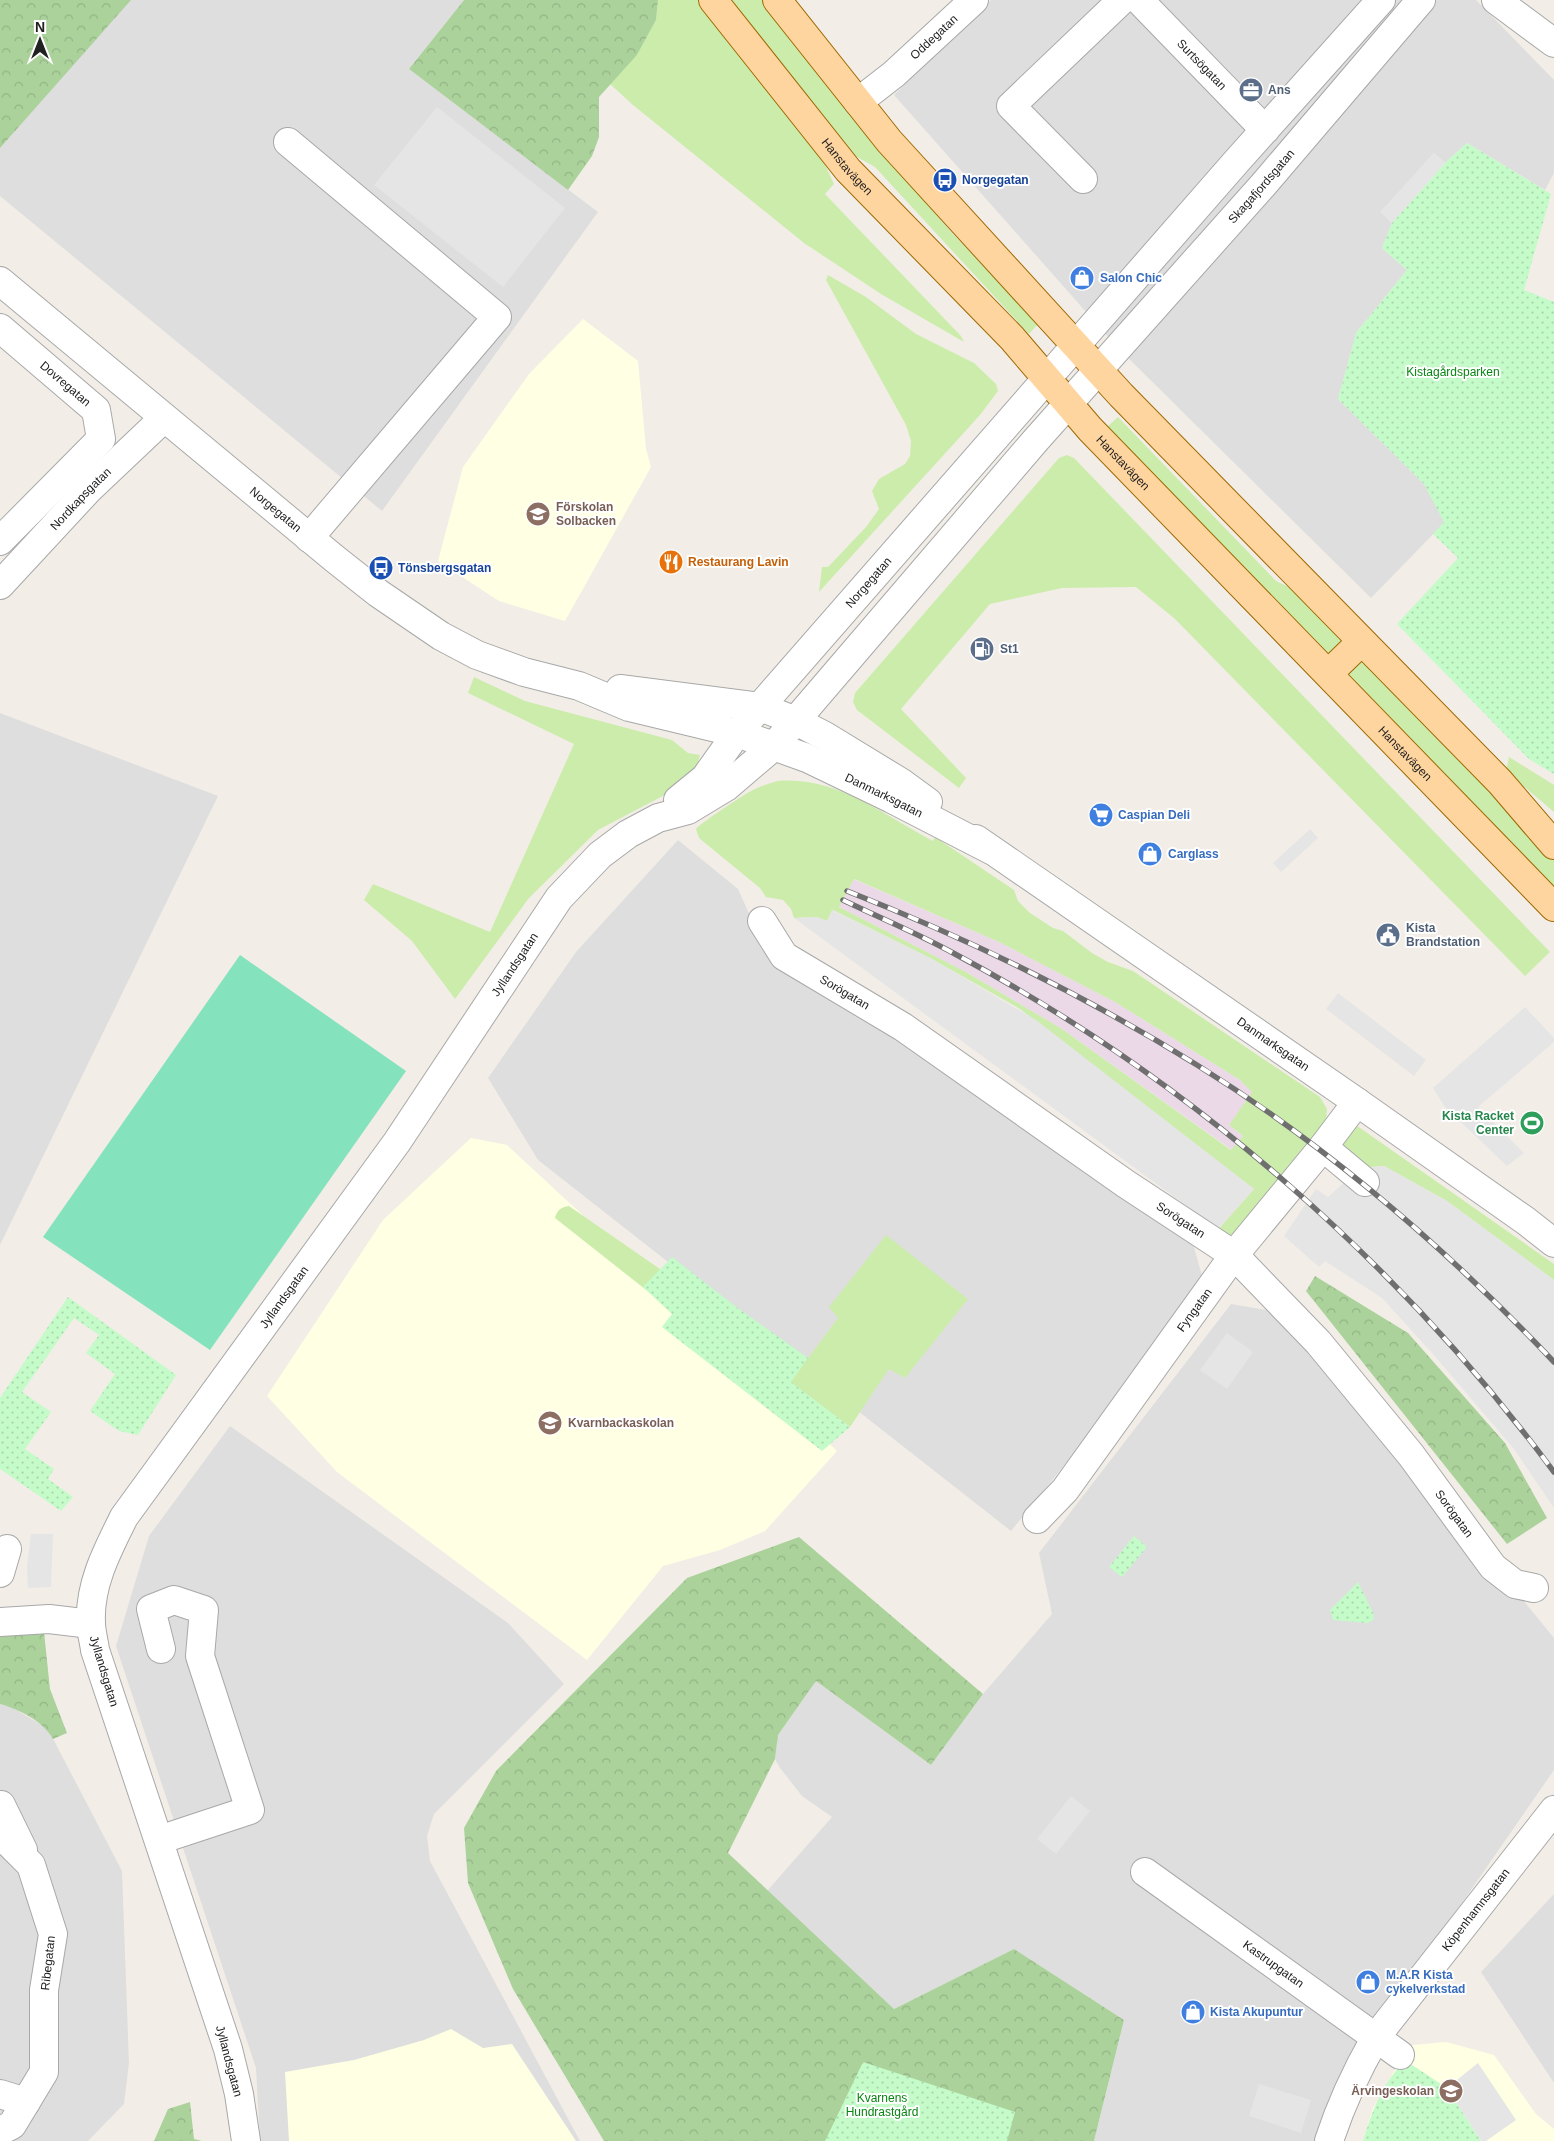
<svg xmlns="http://www.w3.org/2000/svg" width="1554" height="2141" viewBox="0 0 1554 2141" font-family="Arial,sans-serif">
	<style>
		.residential { fill: #dfdede }
		.industrial { fill: #ebd9e8 }
		.education { fill: #ffffe3 }
		.grass { fill: #ccecac; fill-rule: evenodd }
		.forest { fill: url(#forest-crowns) }
		.park { fill: url(#park-dots) }
		.pitch { fill: #84e2bd }
		.parking { fill: #e5e5e5 }
		.lines { fill: none; stroke-linecap: round; stroke-linejoin: round }
		.minor-casing { stroke: #a8a8a8; stroke-width: 30 }
		.major-casing { stroke: #9e6900; stroke-width: 30 }
		.minor { stroke: #fff; stroke-width: 28 }
		.major { stroke: #ffd59f; stroke-width: 28 }
		.rail-casing { stroke: #6f6f6f; stroke-width: 5.5 }
		.rail { stroke: #fff; stroke-width: 4; stroke-dasharray: 11; stroke-linecap: butt }
		.labels { text-anchor: middle; dominant-baseline: central; stroke-width: 4; stroke-linejoin: round; paint-order: stroke }
		.street-label { font-size: 12px; fill: #212121; stroke: #fff }
		.service-label { font-size: 12px; font-weight: bold; fill: #4e5e75; stroke: #fff; text-anchor: start }
		.transit-label { font-size: 12px; font-weight: bold; fill: #164399; stroke: #fff; text-anchor: start }
		.shop-label { font-size: 12px; font-weight: bold; fill: #366cbe; stroke: #fff; text-anchor: start }
		.park-label { font-size: 12px; fill: #088612; stroke: #fff }
		.education-label { font-size: 12px; font-weight: bold; fill: #785e54; stroke: #fff; text-anchor: start }
		.food-label { font-size: 12px; font-weight: bold; fill: #c56008; stroke: #fff; text-anchor: start }
		.leisure-label { font-size: 12px; font-weight: bold; fill: #27864d; stroke: #fff; text-anchor: end }
	</style>
	<defs>
		<pattern id="forest-crowns" width="20" height="18" patternUnits="userSpaceOnUse" patternTransform="scale(1.25)"><rect width="20" height="18" fill="#abd29b"/><path d="M2 6a3 3 0 1 1 6 0M12 15a3 3 0 1 1 6 0" fill="none" stroke="#93b485"/></pattern>
		<pattern id="park-dots" width="8" height="8" patternUnits="userSpaceOnUse" patternTransform="scale(1.25)"><rect width="8" height="8" fill="#c4fbc9"/><path d="M2 2h.1M6 6h.1" fill="none" stroke="#a8d7ac" stroke-width="1.8" stroke-linecap="round"/></pattern>
	</defs>
	<rect width="100%" height="100%" fill="#f2eee7"/>
	<path class="residential" d="M 0,0 L 464,0 L 409,69 L 598,212 L 382,511 L 0,196 Z
		M 991,0 L 1476,0 L 1554,80 L 1554,173 L 1545,190 L 1467,143 L 1445,163 L 1434,153 L 1381,212 L 1392,223 L 1382,248 L 1407,270 L 1356,333 L 1338,399 L 1424,484 L 1445,522 L 1371,598 L 1118,348 L 894,95 Z
		M 0,713 L 218,796 L 0,1245 Z
		M 678,840 L 738,889 L 768,956 L 936,1052 L 1193,1244 L 1206,1290 L 1011,1531 L 538,1160 L 488,1078 L 576,952 Z
		M 1231,1304 L 1290,1314 L 1554,1638 L 1554,1770 L 1421,1962 L 1322,2141 L 1094,2141 L 1124,2020 L 1014,1949 L 894,2009 L 767,1891 L 832,1817 L 802,1796 L 780,1768 L 775,1759 L 778,1735 L 816,1681 L 931,1765 L 983,1694 L 1052,1614 L 1039,1553 Z
		M 230,1426 L 508,1623 L 564,1684 L 434,1814 L 427,1836 L 430,1861 L 580,2141 L 260,2141 L 256,2068 L 116,1646 L 149,1536 Z
		M 0,1704 L 12,1707 L 48,1729 L 122,1871 L 129,2063 L 124,2104 L 88,2141 L 0,2141 Z
		M 1554,1894 L 1554,2083 L 1481,1972 Z"/>
	<path class="industrial" d="M 853,879 L 999,942 L 1115,1002 L 1240,1080 L 1253,1092 L 1229,1125 L 1243,1136 L 1232,1150 L 1062,1029 L 966,972 L 839,907 Z"/>
	<path class="education" d="M 583,319 L 638,361 L 646,449 L 651,467 L 565,621 L 499,601 L 438,561 L 463,467 L 529,374 Z
		M 471,1138 L 507,1145 L 837,1451 L 765,1531 L 720,1550 L 663,1566 L 587,1660 L 337,1472 L 267,1396 L 383,1220 Z
		M 451,2029 L 483,2048 L 512,2044 L 576,2141 L 289,2141 L 285,2072 L 354,2060 L 424,2040 Z
		M 1446,2042 L 1494,2055 L 1536,2114 L 1554,2129 L 1554,2141 L 1363,2141 L 1373,2108 L 1399,2063 L 1413,2045 Z"/>
	<path class="grass" d="M 658,0 L 704,0 L 819,152 L 834,184 L 825,194 L 961,336 L 964,342 L 881,294 L 804,243 L 633,105 L 610,84 L 637,55 L 656,20 Z
		M 732,0 L 764,0 L 870,138 L 951,232 L 1038,324 L 1029,334 L 875,167 L 850,153 Z
		M 828,275 L 866,297 L 916,334 L 974,363 L 996,384 L 998,391 L 980,415 L 819,592 L 822,567 L 828,567 L 866,527 L 879,509 L 872,491 L 879,479 L 905,464 L 910,456 L 911,441 L 906,425 L 826,280 Z
		M 1118,417 L 1276,581 L 1299,592 L 1345,641 L 1329,656 L 1107,427 Z
		M 1067,455 L 1074,458 L 1550,952 L 1525,976 L 1175,619 L 1136,587 L 1062,588 L 990,604 L 901,709 L 966,778 L 959,788 L 857,710 L 853,702 L 855,693 L 1059,458 Z
		M 1363,658 L 1554,855 L 1554,891 L 1344,674 Z
		M 474,677 L 525,701 L 672,740 L 688,753 L 700,755 L 694,777 L 678,788 L 598,830 L 529,898 L 455,999 L 412,941 L 364,900 L 373,884 L 490,932 L 574,744 L 468,693 Z
		M 1509,757 L 1554,785 L 1554,812 L 1506,771 Z
		M 778,781 C 837,776 883,815 933,841 L 935,837 L 1014,890 L 1018,901 L 1030,913 L 1053,928 L 1063,931 L 1092,953 L 1108,962 L 1133,971 L 1320,1097 L 1327,1109 L 1326,1122 L 1233,1237 L 1215,1233 L 1254,1189 L 1020,1009 L 930,958 L 833,910 L 827,921 L 817,917 L 794,918 L 791,909 L 783,900 L 766,897 L 760,888 L 699,838 L 696,829 C 698,825 749,791 755,789 C 763,785 771,783 778,781 ZM 854,879 L 999,942 L 1115,1002 L 1240,1080 L 1252,1092 L 1229,1125 L 1243,1136 L 1231,1150 L 1062,1029 L 966,972 L 839,907 Z
		M 1353,1123 L 1554,1264 L 1554,1280 L 1447,1201 L 1384,1166 L 1360,1168 L 1336,1145 Z
		M 569,1206 L 683,1285 L 674,1312 L 555,1218 C 557,1210 561,1207 569,1206 Z
		M 886,1235 L 968,1299 L 905,1378 L 889,1369 L 850,1427 L 790,1382 L 838,1318 L 829,1307 Z"/>
	<path class="forest" d="M 0,0 L 131,0 L 0,148 Z
		M 464,0 L 658,0 L 656,20 L 637,55 L 599,97 L 599,137 L 592,156 L 568,190 L 409,69 Z
		M 1315,1276 L 1408,1333 L 1505,1443 L 1547,1518 L 1507,1544 L 1306,1291 Z
		M 799,1537 L 983,1694 L 931,1765 L 816,1681 L 778,1735 L 775,1759 L 728,1853 L 894,2009 L 1014,1949 L 1124,2020 L 1094,2141 L 604,2141 L 513,1989 L 468,1883 L 464,1828 L 496,1771 L 687,1578 Z
		M 0,1631 L 44,1632 L 50,1689 L 67,1733 L 53,1739 C 44,1722 19,1709 0,1704 Z
		M 190,2102 L 194,2139 L 202,2141 L 154,2141 L 168,2109 Z"/>
	<path class="park" d="M 1467,143 L 1551,194 L 1524,290 L 1554,302 L 1554,774 L 1529,759 L 1397,624 L 1458,558 L 1433,534 L 1444,522 L 1424,484 L 1338,399 L 1356,333 L 1407,270 L 1382,248 L 1392,223 L 1445,163 Z
		M 672,1257 L 735,1306 L 808,1358 L 791,1382 L 850,1427 L 822,1451 L 662,1327 L 672,1314 L 643,1287 Z
		M 68,1297 L 176,1375 L 138,1435 L 119,1431 L 90,1411 L 115,1374 L 86,1353 L 99,1335 L 74,1318 L 22,1392 L 51,1412 L 25,1449 L 54,1469 L 48,1479 L 73,1497 L 61,1511 L 0,1469 L 0,1398 Z
		M 1134,1536 L 1147,1547 L 1122,1577 L 1109,1567 Z
		M 1358,1582 L 1374,1615 L 1373,1620 L 1368,1623 L 1333,1620 L 1330,1610 Z
		M 863,2062 L 1015,2112 L 1007,2141 L 825,2141 Z
		M 1403,2063 L 1412,2065 L 1447,2088 L 1481,2141 L 1363,2141 C 1372,2112 1381,2085 1403,2063 Z"/>
	<path class="pitch" d="M 240,955 L 406,1071 L 210,1350 L 43,1237 Z"/>
	<path class="parking" d="M 437,107 L 565,208 L 503,287 L 374,185 Z
		M 1434,153 L 1445,163 L 1392,223 L 1380,212 Z
		M 1310,829 L 1318,838 L 1281,872 L 1273,863 Z
		M 832,910 L 930,958 L 1036,1020 L 1254,1189 L 1218,1229 L 794,918 L 817,917 L 827,921 Z
		M 1338,993 L 1426,1060 L 1414,1076 L 1326,1009 Z
		M 1525,1007 L 1554,1038 L 1554,1042 L 1478,1107 L 1524,1153 L 1507,1166 L 1445,1107 L 1433,1088 Z
		M 1384,1166 L 1447,1201 L 1554,1280 L 1554,1508 L 1514,1449 L 1433,1354 L 1382,1298 L 1325,1261 L 1319,1267 L 1284,1236 L 1316,1189 L 1328,1197 L 1360,1168 Z
		M 1227,1333 L 1253,1352 L 1227,1389 L 1200,1370 Z
		M 31,1534 L 53,1534 L 51,1587 L 28,1588 L 27,1567 Z
		M 1071,1796 L 1090,1811 L 1056,1854 L 1037,1839 Z
		M 1478,2063 L 1516,2120 L 1486,2141 L 1481,2141 L 1447,2088 Z
		M 1259,2084 L 1311,2100 L 1301,2133 L 1249,2116 Z"/>
	<g class="lines">
		<defs>
			<g id="minor">
				<path id="s1" d="M 1139,0 L 1265,130"/>
				<path d="M 1496,0 L 1554,43"/>
				<path id="s2" d="M 858,102 L 894,74 L 974,0"/>
				<path d="M 288,142 L 497,317 L 309,538"/>
				<path d="M 1083,179 L 1011,106 L 1122,0"/>
				<path id="s3" d="M 0,281 L 335,559 L 378,593 L 441,636 L 477,655 L 524,672 L 579,686 L 629,707 L 737,733 L 807,758 L 892,799 L 991,850"/>
				<path id="s4" d="M 0,328 L 96,410 L 101,439 L 0,541"/>
				<path id="s5" d="M 0,585 L 89,489 L 164,418"/>
				<path d="M 620,689 L 760,707 L 796,721 L 825,736 L 902,783 L 928,802"/>
				<path id="s6" d="M 678,800 L 705,778 L 737,733 L 1236,162 L 1381,0"/>
				<path id="s7" d="M 976,839 L 1357,1102 L 1526,1221 L 1554,1243"/>
				<path id="s8" d="M 762,921 L 784,956 L 903,1027 L 1126,1184 L 1234,1255 L 1318,1342 L 1411,1455 L 1493,1567 L 1515,1584 L 1534,1588"/>
				<path d="M 1323,1147 L 1365,1182"/>
				<path id="s9" d="M 1037,1519 L 1065,1490 L 1234,1255 L 1323,1147 L 1357,1102"/>
				<path d="M 0,1573 L 7,1549"/>
				<path d="M 0,1622 L 49,1619 L 91,1624"/>
				<path d="M 0,1806 L 1,1805 L 23,1850"/>
				<path d="M 0,1834 L 31,1865 L 53,1934 L 44,1990 L 44,2072 L 12,2125 L 0,2131"/>
				<path d="M 159,1840 L 250,1810 L 200,1656 L 204,1610 L 174,1600 L 151,1609 L 161,1649"/>
				<path id="s10" d="M 1145,1872 L 1400,2055"/>
				<path d="M 0,2094 L 26,2102"/>
				<path id="s11" d="M 246,2141 L 239,2094 L 228,2049 L 95,1650 C 94,1641 91,1632 91,1623 C 89,1585 107,1551 124,1517 L 397,1142 L 559,898 L 600,855 L 628,834 L 658,818 L 688,810 L 726,787 L 773,747 L 1035,441 L 1264,184 L 1421,0"/>
				<path id="s12" d="M 1329,2141 C 1341,2104 1357,2070 1376,2037 L 1554,1810"/>
			</g>
			<g id="major">
				<path id="s13" d="M 713,0 L 848,170 L 1012,338 L 1090,429 L 1554,907"/>
				<path d="M 777,0 L 889,141 L 1121,395 L 1500,782 L 1554,845"/>
				<path d="M 1329,673 L 1361,642"/>
			</g>
		</defs>
		<use href="#minor" class="minor-casing"/>
		<use href="#major" class="major-casing"/>
		<use href="#minor" class="minor"/>
		<use href="#major" class="major"/>
		<defs>
			<path id="rail" d="M 847,891 C 969,939 1086,996 1197,1065 C 1329,1147 1448,1250 1554,1362
				M 843,900 C 880,918 919,934 955,954 C 1188,1078 1397,1260 1554,1472"/>
		</defs>
		<use href="#rail" class="rail-casing"/>
		<use href="#rail" class="rail"/>
	</g>
	<defs>
		<symbol id="office-disc" viewBox="-11 -11 22 22"><circle r="9.5" fill="#5c6f8a" stroke="#fff"/><path d="M-6-3h4V-5.5h4V-3h4V5H-6ZM-1-4.5V-3h2v-1.5ZM-6 0V1H6V0Z" fill="#fff"/></symbol>
		<symbol id="bus-disc" viewBox="-11 -11 22 22"><circle r="9.5" fill="#1a4fb4" stroke="#fff"/><path d="M-5-6H5V4H4V6H2V4H-2V6H-4V4H-5ZM-3.5-4V0h7V-4ZM-3.5 1.2v1.5H-2V1.2ZM2 1.2v1.5H3.5V1.2Z" fill="#fff"/></symbol>
		<symbol id="shop-disc" viewBox="-11 -11 22 22"><circle r="9.5" fill="#3f7fe0" stroke="#fff"/><path d="M-5-2.5h2.3a2.7 3.5 0 0 1 5.4 0H5L5.5 6h-11ZM-1.5-2.5h3a1.5 2.3 0 0 0-3 0Z" fill="#fff"/></symbol>
		<symbol id="school-disc" viewBox="-11 -11 22 22"><circle r="9.5" fill="#8d6e63" stroke="#fff"/><path d="M0-5L7-2L0 1L-7-2ZM-4 1L0 2.5L4 1V4Q0 6-4 4Z" fill="#fff"/></symbol>
		<symbol id="restaurant-disc" viewBox="-11 -11 22 22"><circle r="9.5" fill="#e8710a" stroke="#fff"/><path d="M-5-6h1v4h1v-4h1v4h1v-4h1v5L-1.5 .5V6h-2V.5L-5-1ZM5-6V6H3V1.5H1.5Q1.5-4 5-6Z" fill="#fff"/></symbol>
		<symbol id="fuel-disc" viewBox="-11 -11 22 22"><circle r="9.5" fill="#5c6f8a" stroke="#fff"/><path d="M-5.5-6h7V0h2V4h1.3V-2.5L3-4.5l.8-.8L6-3V5H2.5V1h-1V6h-7ZM-4.2-4.7v3.2H.2V-4.7Z" fill="#fff"/></symbol>
		<symbol id="supermarket-disc" viewBox="-11 -11 22 22"><circle r="9.5" fill="#3f7fe0" stroke="#fff"/><path d="M-6-5.5h2.5l.6 2H6L4.5 2H-2.5L-4.4-4H-6ZM-1.5 3.2a1.3 1.3 0 1 0 .1 0ZM3 3.2a1.3 1.3 0 1 0 .1 0Z" fill="#fff"/></symbol>
		<symbol id="civic-disc" viewBox="-11 -11 22 22"><circle r="9.5" fill="#5c6f8a" stroke="#fff"/><path d="M-.6-6.5H3V-4.5H.6V-3L4-1V1h2V6H-6V1h2V-1L-.6-3ZM-1.2 2.5V6h2.4V2.5Z" fill="#fff"/></symbol>
		<symbol id="stadium-disc" viewBox="-11 -11 22 22"><circle r="9.5" fill="#2e9e5b" stroke="#fff"/><path d="M0-5a6.5 5 0 1 0 0 10a6.5 5 0 1 0 0-10ZM-3.5-1.8h7v3.6h-7Z" fill="#fff"/></symbol>
	</defs>
	<g fill-rule="evenodd">
		<use href="#office-disc" x="1237" y="76" width="28" height="28"/>
		<use href="#bus-disc" x="931" y="166" width="28" height="28"/>
		<use href="#shop-disc" x="1068" y="264" width="28" height="28"/>
		<use href="#school-disc" x="524" y="500" width="28" height="28"/>
		<use href="#restaurant-disc" x="657" y="548" width="28" height="28"/>
		<use href="#bus-disc" x="367" y="554" width="28" height="28"/>
		<use href="#fuel-disc" x="968" y="635" width="28" height="28"/>
		<use href="#supermarket-disc" x="1087" y="801" width="28" height="28"/>
		<use href="#shop-disc" x="1136" y="840" width="28" height="28"/>
		<use href="#civic-disc" x="1374" y="921" width="28" height="28"/>
		<use href="#stadium-disc" x="1518" y="1109" width="28" height="28"/>
		<use href="#school-disc" x="536" y="1409" width="28" height="28"/>
		<use href="#shop-disc" x="1354" y="1968" width="28" height="28"/>
		<use href="#shop-disc" x="1179" y="1998" width="28" height="28"/>
		<use href="#school-disc" x="1437" y="2077" width="28" height="28"/>
	</g>
	<g class="labels">
		<g class="street-label">
			<text stroke="none"><textPath href="#s2" startOffset="100">Oddegatan</textPath></text>
			<text stroke="none"><textPath href="#s1" startOffset="90">Surtsögatan</textPath></text>
			<text stroke="none"><textPath href="#s13" startOffset="214">Hanstavägen</textPath></text>
			<text stroke="none"><textPath href="#s11" startOffset="2420">Skagafjordsgatan</textPath></text>
			<text stroke="none"><textPath href="#s4" startOffset="86">Dovregatan</textPath></text>
			<text stroke="none"><textPath href="#s13" startOffset="619">Hanstavägen</textPath></text>
			<text stroke="none"><textPath href="#s5" startOffset="118">Nordkapsgatan</textPath></text>
			<text stroke="none"><textPath href="#s3" startOffset="358">Norgegatan</textPath></text>
			<text stroke="none"><textPath href="#s6" startOffset="290">Norgegatan</textPath></text>
			<text stroke="none"><textPath href="#s13" startOffset="1024">Hanstavägen</textPath></text>
			<text stroke="none"><textPath href="#s3" startOffset="1039">Danmarksgatan</textPath></text>
			<text stroke="none"><textPath href="#s11" startOffset="1331">Jyllandsgatan</textPath></text>
			<text stroke="none"><textPath href="#s8" startOffset="112">Sorögatan</textPath></text>
			<text stroke="none"><textPath href="#s7" startOffset="361">Danmarksgatan</textPath></text>
			<text stroke="none"><textPath href="#s8" startOffset="518">Sorögatan</textPath></text>
			<text stroke="none"><textPath href="#s11" startOffset="926">Jyllandsgatan</textPath></text>
			<text stroke="none"><textPath href="#s9" startOffset="262">Fyngatan</textPath></text>
			<text stroke="none"><textPath href="#s8" startOffset="922">Sorögatan</textPath></text>
			<text transform="translate(104 1671) rotate(73)">Jyllandsgatan</text>
			<text stroke="none"><textPath href="#s12" startOffset="276">Köpenhamnsgatan</textPath></text>
			<text transform="translate(48 1963) rotate(-84)">Ribegatan</text>
			<text stroke="none"><textPath href="#s10" startOffset="158">Kastrupgatan</textPath></text>
			<text transform="translate(229 2061) rotate(75)">Jyllandsgatan</text>
		</g>
		<g class="service-label">
			<text x="1268" y="90">Ans</text>
			<text x="1000" y="649">St1</text>
			<text x="1406" y="928">Kista<tspan x="1406" dy="14">Brandstation</tspan></text>
		</g>
		<g class="transit-label">
			<text x="962" y="180">Norgegatan</text>
			<text x="398" y="568">Tönsbergsgatan</text>
		</g>
		<g class="shop-label">
			<text x="1100" y="278">Salon Chic</text>
			<text x="1118" y="815">Caspian Deli</text>
			<text x="1168" y="854">Carglass</text>
			<text x="1386" y="1975">M.A.R Kista<tspan x="1386" dy="14">cykelverkstad</tspan></text>
			<text x="1210" y="2012">Kista Akupuntur</text>
		</g>
		<g class="park-label">
			<text x="1453" y="372">Kistagårdsparken</text>
			<text x="882" y="2098">Kvarnens<tspan x="882" dy="14">Hundrastgård</tspan></text>
		</g>
		<g class="education-label">
			<text x="556" y="507">Förskolan<tspan x="556" dy="14">Solbacken</tspan></text>
			<text x="568" y="1423">Kvarnbackaskolan</text>
			<text x="1434" y="2091" text-anchor="end">Ärvingeskolan</text>
		</g>
		<g class="food-label">
			<text x="688" y="562">Restaurang Lavin</text>
		</g>
		<g class="leisure-label">
			<text x="1514" y="1116">Kista Racket<tspan x="1514" dy="14">Center</tspan></text>
		</g>
	</g>
	<g transform="translate(40 40)" stroke="#ffffff" stroke-width="4" paint-order="stroke">
	<path d="M0-4L9 19L0 12L-9 19Z" fill="#212121"/>
	<text y="-8" font-size="14" font-weight="bold" text-anchor="middle" fill="#212121">N</text>
	</g>
</svg>
